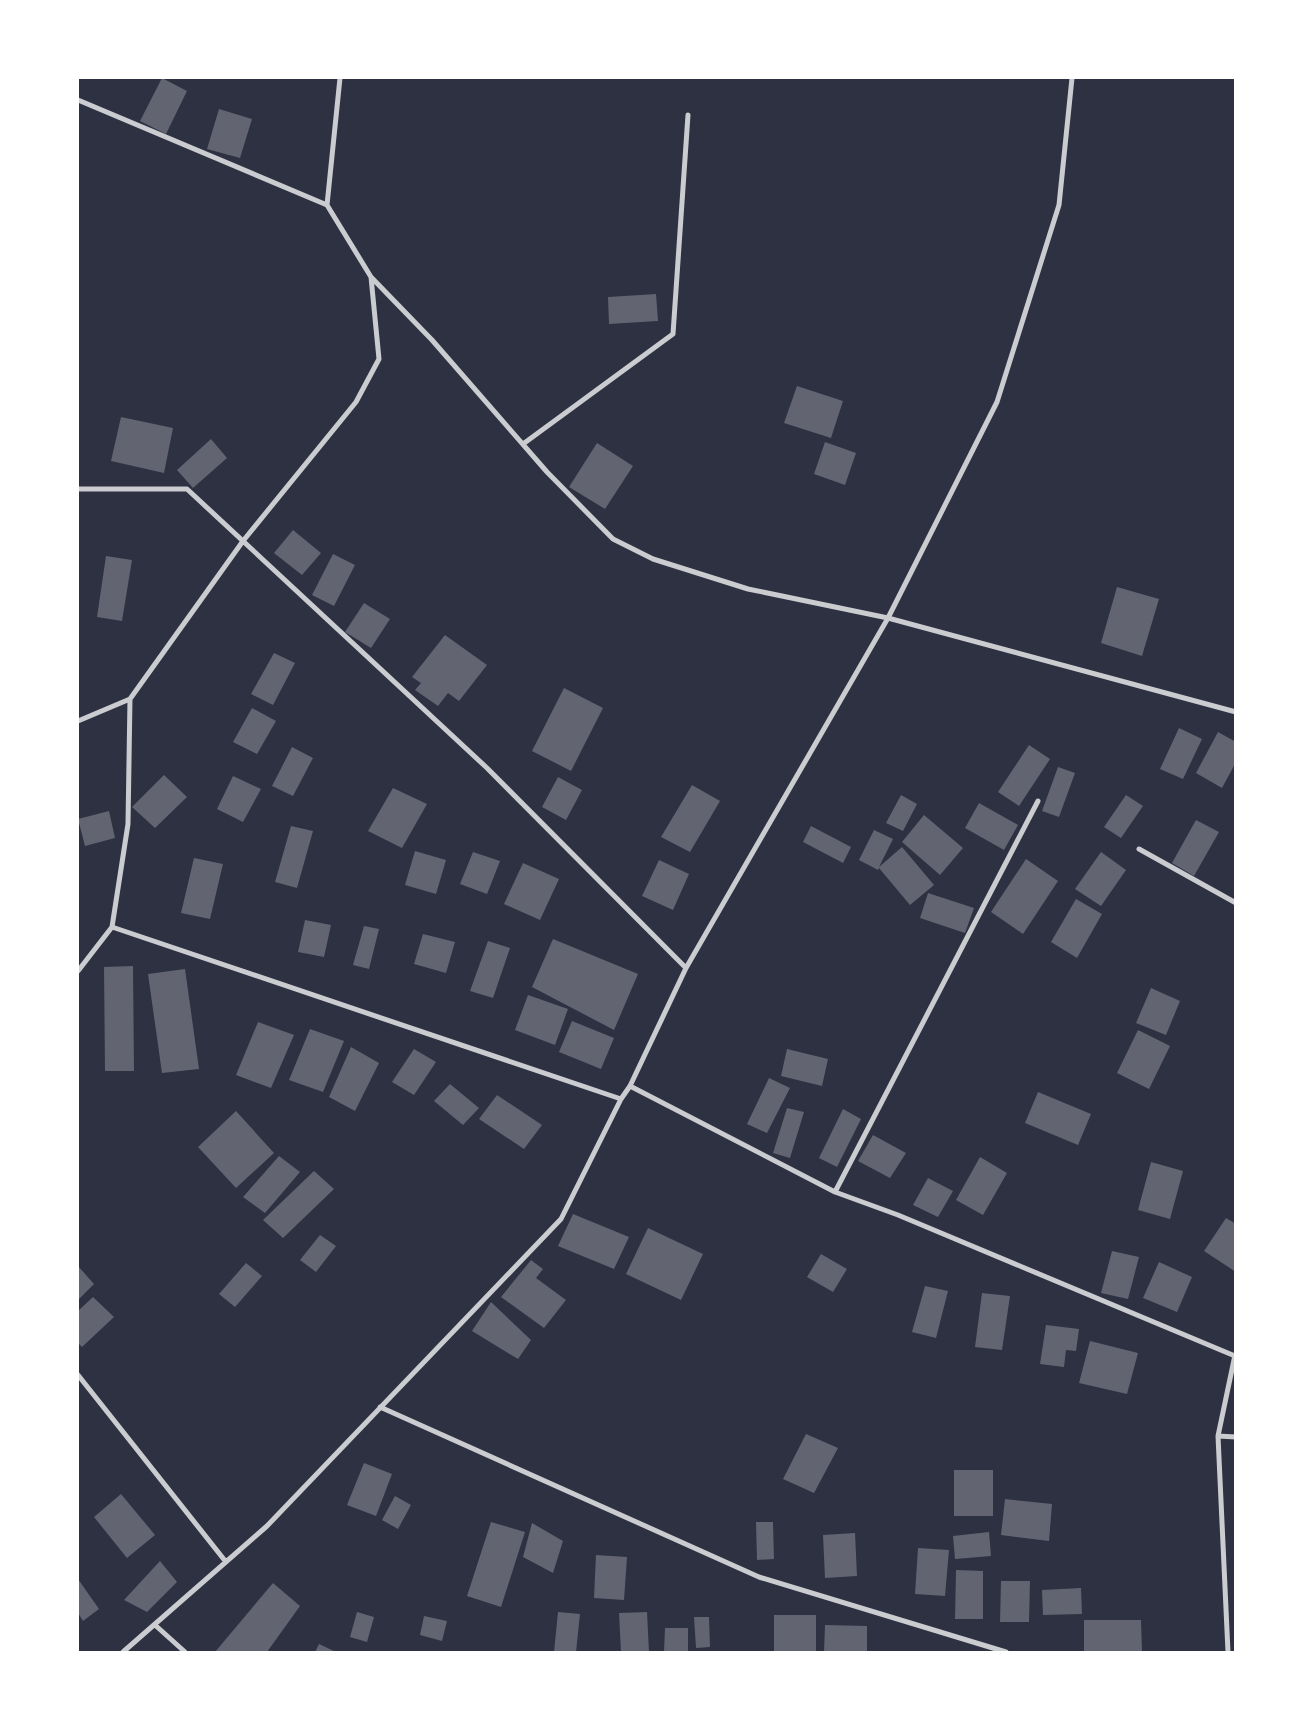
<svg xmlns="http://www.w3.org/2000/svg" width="1313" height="1730" viewBox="0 0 1313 1730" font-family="Cabin,sans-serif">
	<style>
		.building { fill: #626471 }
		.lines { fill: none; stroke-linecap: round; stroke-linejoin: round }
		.minor { stroke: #caccd0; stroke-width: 5 }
	</style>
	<rect width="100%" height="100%" fill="#2d3142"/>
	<path class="building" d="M 162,78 L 187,91 L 166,134 L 140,121 Z
		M 219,109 L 252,119 L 240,158 L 207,149 Z
		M 656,294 L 658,321 L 609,324 L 608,297 Z
		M 797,386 L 843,401 L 831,438 L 784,423 Z
		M 121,417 L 173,428 L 164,473 L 111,461 Z
		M 211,439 L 227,458 L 193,488 L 177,470 Z
		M 825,442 L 856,453 L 845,485 L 814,474 Z
		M 597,443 L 633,466 L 605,509 L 569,487 Z
		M 293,530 L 321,553 L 302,575 L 274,553 Z
		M 333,554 L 355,565 L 334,606 L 312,595 Z
		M 106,556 L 132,560 L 122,621 L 97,617 Z
		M 1117,587 L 1159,599 L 1142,656 L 1101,643 Z
		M 364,603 L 390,619 L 371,648 L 345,632 Z
		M 445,635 L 487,665 L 459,701 L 448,693 L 438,706 L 415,690 L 421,683 L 412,677 Z
		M 274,653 L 295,663 L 273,705 L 251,694 Z
		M 564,688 L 603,708 L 571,771 L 532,751 Z
		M 252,708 L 276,721 L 257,754 L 233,742 Z
		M 1179,728 L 1202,739 L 1183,779 L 1160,769 Z
		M 1218,732 L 1236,742 L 1236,762 L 1222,788 L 1196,773 Z
		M 1029,745 L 1050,759 L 1019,806 L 998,792 Z
		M 292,747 L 313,758 L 293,796 L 272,786 Z
		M 1058,767 L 1075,773 L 1059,817 L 1042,811 Z
		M 164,775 L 187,797 L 155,828 L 132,807 Z
		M 233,776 L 261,789 L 243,822 L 217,809 Z
		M 558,777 L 582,790 L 566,820 L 542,807 Z
		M 692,785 L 720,801 L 690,852 L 661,837 Z
		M 393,788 L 427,804 L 402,848 L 368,831 Z
		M 901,795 L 917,804 L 903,831 L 886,823 Z
		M 1126,795 L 1143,806 L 1121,838 L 1104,827 Z
		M 979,803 L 1018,825 L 1004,850 L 965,828 Z
		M 109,811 L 115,838 L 85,846 L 78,819 Z
		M 924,815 L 963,848 L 940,875 L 902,842 Z
		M 1196,820 L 1219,832 L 1194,876 L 1172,863 Z
		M 291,826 L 313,831 L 297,888 L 275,882 Z
		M 811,826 L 851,847 L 843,863 L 803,842 Z
		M 874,830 L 893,839 L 879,867 L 902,847 L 934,885 L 910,905 L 879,868 L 878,870 L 859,860 Z
		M 415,851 L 446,860 L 436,894 L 405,885 Z
		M 473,852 L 500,861 L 487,894 L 460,884 Z
		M 1101,852 L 1126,870 L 1101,906 L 1075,889 Z
		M 194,858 L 223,864 L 210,919 L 181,913 Z
		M 1026,859 L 1058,881 L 1023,934 L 991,912 Z
		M 659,860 L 689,874 L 673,910 L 642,896 Z
		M 523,863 L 559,879 L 540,920 L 504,904 Z
		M 928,893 L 974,908 L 965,933 L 920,918 Z
		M 1076,899 L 1102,914 L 1077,958 L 1051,942 Z
		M 305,920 L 331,925 L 324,957 L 298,952 Z
		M 364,926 L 379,929 L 369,969 L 353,965 Z
		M 423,934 L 455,942 L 446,973 L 414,964 Z
		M 553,939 L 638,974 L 614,1030 L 532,987 Z
		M 488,941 L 510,948 L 493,998 L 470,991 Z
		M 133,966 L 134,1071 L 105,1071 L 104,967 Z
		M 185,969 L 199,1069 L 162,1073 L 148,974 Z
		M 1151,988 L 1180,1001 L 1166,1035 L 1136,1023 Z
		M 528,995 L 568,1009 L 555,1045 L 515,1030 Z
		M 572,1021 L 614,1038 L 601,1069 L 559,1052 Z
		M 258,1022 L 294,1035 L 271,1088 L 236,1075 Z
		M 310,1029 L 344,1041 L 323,1092 L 289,1080 Z
		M 1138,1030 L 1170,1046 L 1149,1089 L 1117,1073 Z
		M 351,1047 L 379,1063 L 355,1111 L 329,1097 Z
		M 414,1049 L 436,1062 L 414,1095 L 392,1082 Z
		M 787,1049 L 828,1059 L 822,1086 L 781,1076 Z
		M 769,1078 L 790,1088 L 767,1133 L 747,1124 Z
		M 450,1084 L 479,1108 L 463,1125 L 434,1101 Z
		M 1038,1092 L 1091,1114 L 1078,1145 L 1025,1123 Z
		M 497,1095 L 542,1125 L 524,1149 L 479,1119 Z
		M 787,1108 L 804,1112 L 790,1158 L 773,1153 Z
		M 843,1109 L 861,1119 L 837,1167 L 819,1158 Z
		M 236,1111 L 274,1153 L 236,1188 L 198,1147 Z
		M 873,1135 L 906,1153 L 890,1178 L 858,1161 Z
		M 279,1156 L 300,1172 L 265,1213 L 243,1197 Z
		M 980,1157 L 1007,1173 L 983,1215 L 956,1200 Z
		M 1151,1162 L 1183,1171 L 1170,1219 L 1138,1210 Z
		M 314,1171 L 334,1189 L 283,1238 L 263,1220 Z
		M 928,1178 L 953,1191 L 938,1217 L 913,1205 Z
		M 573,1214 L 629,1237 L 614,1269 L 558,1246 Z
		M 1226,1218 L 1236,1224 L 1236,1272 L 1204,1251 Z
		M 648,1228 L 703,1254 L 681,1300 L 626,1274 Z
		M 320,1235 L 336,1246 L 316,1272 L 300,1260 Z
		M 1112,1251 L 1139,1257 L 1128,1299 L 1101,1293 Z
		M 821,1254 L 847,1269 L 833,1292 L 807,1277 Z
		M 531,1260 L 543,1269 L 536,1278 L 566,1300 L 544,1328 L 501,1297 Z
		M 1159,1262 L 1192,1277 L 1177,1312 L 1143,1298 Z
		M 246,1263 L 262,1276 L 235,1307 L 219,1294 Z
		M 78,1266 L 94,1284 L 78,1300 Z
		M 925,1286 L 948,1291 L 936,1338 L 912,1332 Z
		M 982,1293 L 1010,1296 L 1002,1350 L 975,1347 Z
		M 93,1297 L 114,1317 L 82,1347 L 78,1343 L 78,1311 Z
		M 491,1302 L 531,1340 L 518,1359 L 472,1331 Z
		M 1046,1325 L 1079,1329 L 1076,1351 L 1066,1350 L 1064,1367 L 1040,1364 Z
		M 1090,1341 L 1138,1353 L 1127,1394 L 1079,1383 Z
		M 806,1434 L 838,1448 L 814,1493 L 783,1479 Z
		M 364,1463 L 392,1474 L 376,1516 L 347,1505 Z
		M 954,1470 L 993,1470 L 993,1516 L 954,1516 Z
		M 121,1494 L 155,1535 L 127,1558 L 94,1517 Z
		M 395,1496 L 411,1505 L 398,1529 L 382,1520 Z
		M 1005,1499 L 1052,1504 L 1049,1541 L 1001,1535 Z
		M 491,1522 L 525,1532 L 501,1607 L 467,1596 Z
		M 756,1522 L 773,1522 L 774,1559 L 757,1560 Z
		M 532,1523 L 563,1541 L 553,1573 L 523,1557 Z
		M 989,1532 L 991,1556 L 955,1559 L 953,1536 Z
		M 855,1533 L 857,1576 L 825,1578 L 823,1535 Z
		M 918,1548 L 949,1550 L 945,1596 L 915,1594 Z
		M 596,1555 L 627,1557 L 624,1600 L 594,1598 Z
		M 160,1561 L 177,1582 L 147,1612 L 124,1600 Z
		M 956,1570 L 983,1571 L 983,1619 L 955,1619 Z
		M 78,1579 L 99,1609 L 83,1621 L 78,1613 Z
		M 1001,1581 L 1030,1581 L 1029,1622 L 1000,1622 Z
		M 273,1583 L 300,1606 L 267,1652 L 215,1652 Z
		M 1081,1588 L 1082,1614 L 1043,1615 L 1042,1590 Z
		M 357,1612 L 374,1617 L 367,1642 L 350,1637 Z
		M 558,1612 L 580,1614 L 576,1652 L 554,1652 Z
		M 647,1612 L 649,1652 L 621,1652 L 619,1613 Z
		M 774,1615 L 816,1615 L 816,1652 L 774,1652 Z
		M 424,1616 L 447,1621 L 442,1641 L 420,1635 Z
		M 694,1617 L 709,1617 L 710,1647 L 696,1648 Z
		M 1084,1620 L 1141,1620 L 1142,1652 L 1084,1652 Z
		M 825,1625 L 867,1626 L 867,1652 L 824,1652 Z
		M 665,1628 L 688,1628 L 688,1652 L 664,1652 Z
		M 319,1644 L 334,1651 L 333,1652 L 315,1652 Z"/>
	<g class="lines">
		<path class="minor" d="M 78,100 L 327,205
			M 371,277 L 432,340 L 547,472 L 613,539 L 653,559 L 748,589 L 888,618 L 1236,712
			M 523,444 L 673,334 L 688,115
			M 78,489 L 187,489 L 487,768 L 686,968
			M 78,721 L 130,699
			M 1139,849 L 1236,903
			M 112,927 L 621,1099
			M 78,971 L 112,927 L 128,824 L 130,699 L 243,541 L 356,402 L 379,359 L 371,277 L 327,205 L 340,78
			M 630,1086 L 835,1192 L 898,1215 L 1235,1356
			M 835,1192 L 1038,801
			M 78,1375 L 226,1562
			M 380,1407 L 759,1577 L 1006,1652
			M 1218,1436 L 1236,1437
			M 155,1625 L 185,1652
			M 123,1652 L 267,1526 L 561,1219 L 621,1099 L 630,1086 L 686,968 L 888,618 L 997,402 L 1059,205 L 1072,78
			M 1228,1652 L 1218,1436 L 1235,1355"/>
	</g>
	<rect width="1313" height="1730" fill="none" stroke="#ffffff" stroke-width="158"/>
</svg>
